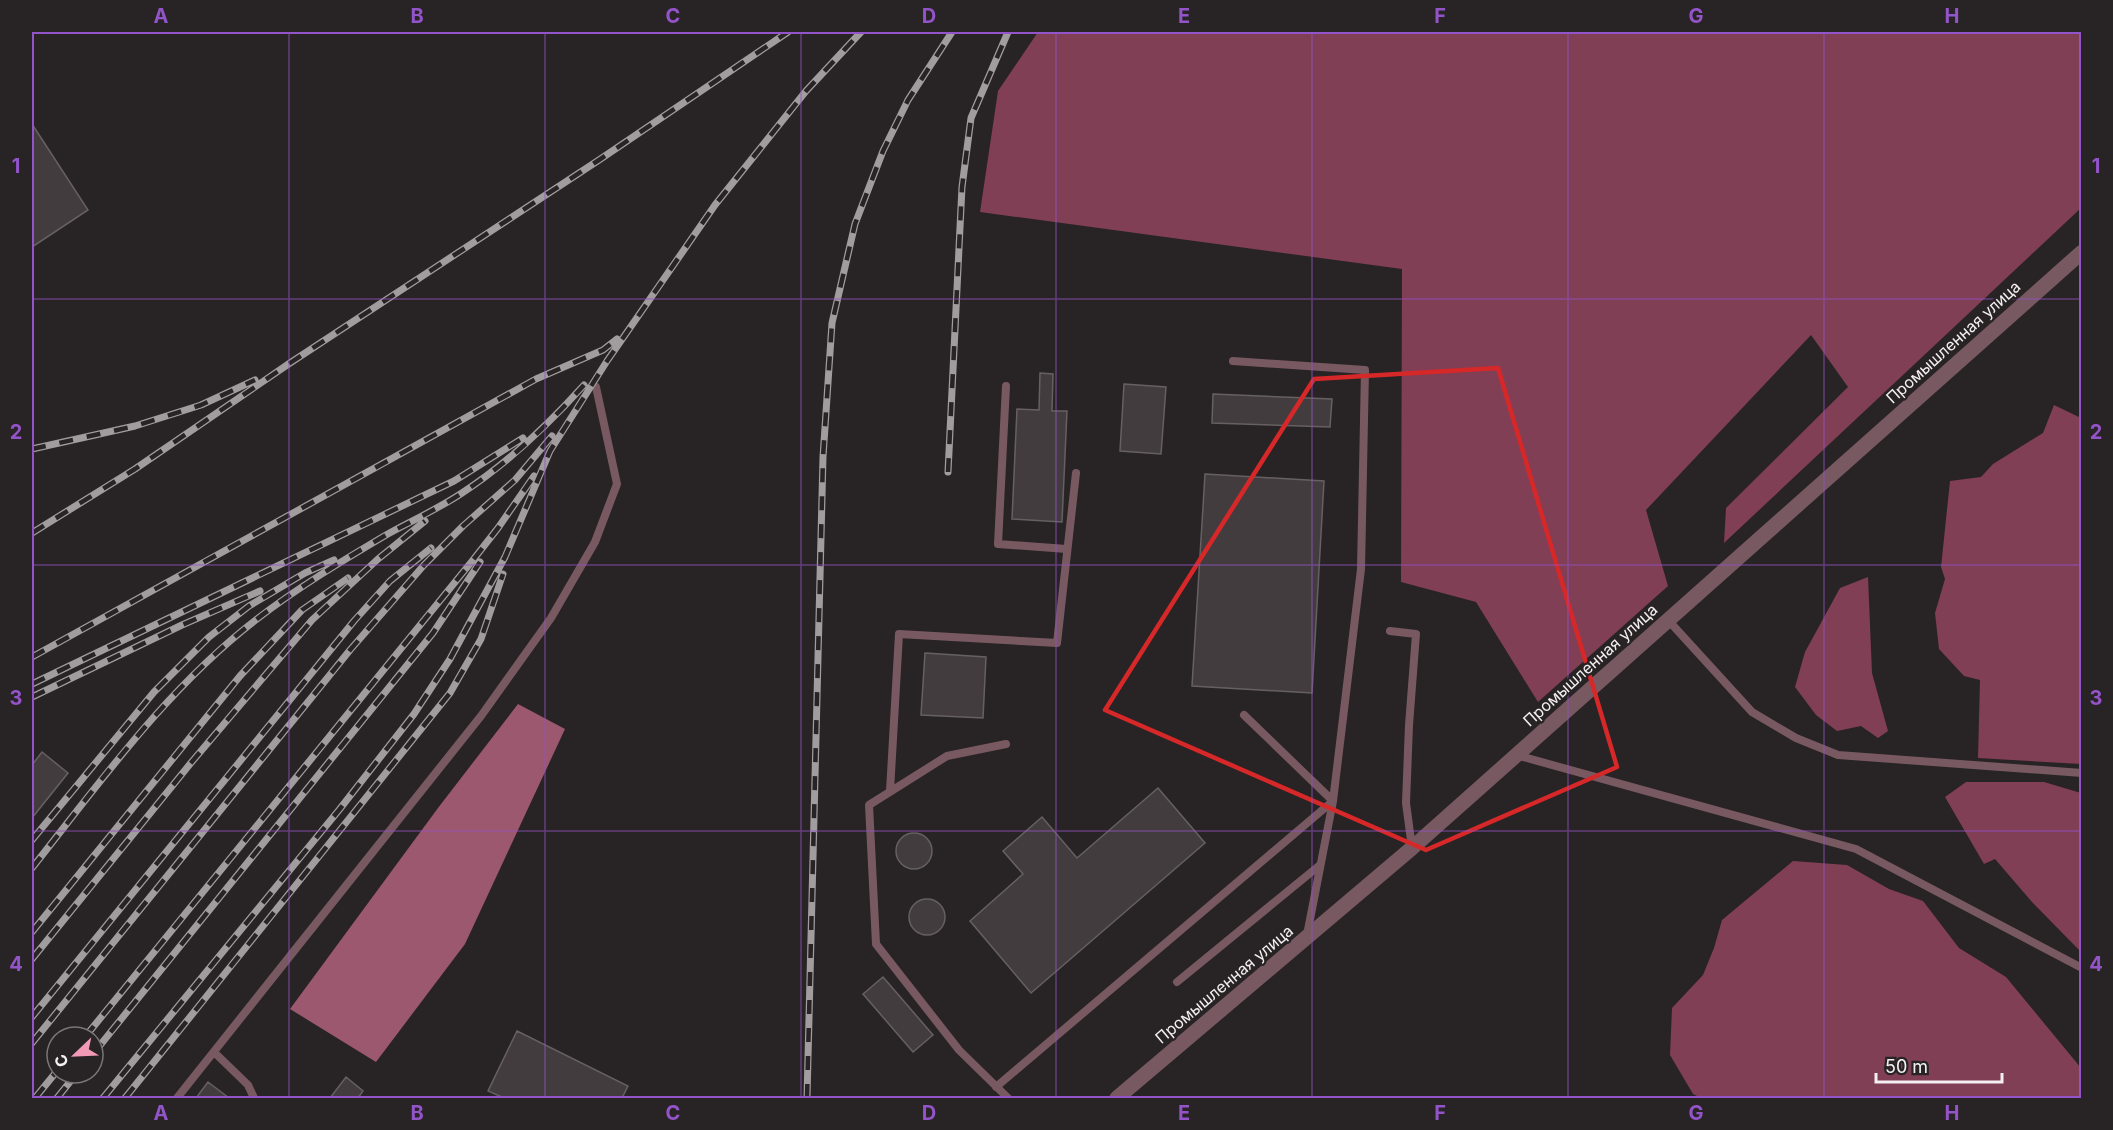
<svg xmlns="http://www.w3.org/2000/svg" width="2113" height="1130" viewBox="0 0 2113 1130" font-family="Inter,sans-serif">
	<style>
		.forest { fill: #803f55 }
		.water { fill: #9c586e }
		.building { fill: #423c3e; stroke: #676062; stroke-width: 1.5 }
		.lines { fill: none; stroke-linecap: round; stroke-linejoin: round }
		.service { stroke: #785962; stroke-width: 8 }
		.minor { stroke: #785962; stroke-width: 15 }
		.rail-casing { stroke: #a19d9e; stroke-width: 7 }
		.rail { stroke: #282324; stroke-width: 4.5; stroke-dasharray: 14; stroke-linecap: butt }
		.marked { fill: none; stroke: #d62828; stroke-width: 4.5; stroke-linejoin: round }
		.grid { fill: none; stroke: #9353c9; stroke-width: 1.5; stroke-opacity: 0.55 }
		.labels { text-anchor: middle; dominant-baseline: central; stroke-width: 4.5; stroke-linejoin: round; paint-order: stroke }
		.street-label { font-size: 16px; fill: #f4f0f1; stroke: #282324 }
		.neatline { fill: none; stroke: #9353c9; stroke-width: 2 }
		.grid-label { font-size: 20px; text-anchor: middle; font-weight: bold; fill: #9353c9 }
	</style>
	<rect width="100%" height="100%" fill="#282324"/>
	<path class="forest" d="M 1038,32 L 2081,32 L 2081,208 L 1724,543 L 1726,508 L 1848,387 L 1811,335 L 1646,510 L 1668,586 L 1538,702 L 1476,602 L 1401,582 L 1402,269 L 980,212 L 998,91 Z
		M 2054,405 L 2081,418 L 2081,764 L 1978,758 L 1980,680 L 1964,676 L 1939,649 L 1935,613 L 1945,579 L 1941,567 L 1950,481 L 1981,477 L 1993,464 L 2043,433 Z
		M 1868,577 L 1872,673 L 1888,731 L 1878,738 L 1861,726 L 1837,731 L 1816,715 L 1795,687 L 1805,652 L 1840,588 Z
		M 1966,782 L 2044,782 L 2081,793 L 2081,952 L 2032,902 L 1995,859 L 1984,864 L 1945,797 Z
		M 1793,861 L 1847,865 L 1889,889 L 1923,901 L 1959,948 L 2006,977 L 2081,1068 L 2081,1098 L 1701,1098 L 1693,1094 L 1670,1055 L 1672,1008 L 1703,975 L 1714,948 L 1722,920 Z"/>
	<path class="water" d="M 518,704 L 565,729 L 465,944 L 376,1062 L 290,1009 L 438,808 Z"/>
	<path class="building" d="M 32,124 L 88,210 L 32,247 Z
		M 1040,373 L 1053,374 L 1052,411 L 1067,411 L 1062,522 L 1012,519 L 1017,409 L 1039,410 Z
		M 1124,384 L 1166,387 L 1161,454 L 1120,451 Z
		M 1213,394 L 1332,399 L 1330,427 L 1212,423 Z
		M 1205,474 L 1324,481 L 1312,693 L 1192,686 Z
		M 925,653 L 986,657 L 983,718 L 921,715 Z
		M 42,752 L 68,773 L 32,818 L 32,765 Z
		M 1158,788 L 1205,843 L 1031,993 L 970,921 L 1023,874 L 1003,851 L 1042,817 L 1077,858 Z
		M896 851a18 18 0 1 1 36 0a18 18 0 1 1-36 0Z
		M909 917a18 18 0 1 1 36 0a18 18 0 1 1-36 0Z
		M 883,977 L 933,1035 L 913,1052 L 863,994 Z
		M 517,1031 L 628,1086 L 622,1098 L 504,1098 L 488,1091 Z
		M 346,1077 L 363,1091 L 358,1098 L 330,1098 Z
		M 208,1082 L 229,1098 L 196,1098 Z"/>
	<g class="lines">
		<path class="service" d="M 1233,361 L 1365,370 L 1361,569 L 1333,801 L 1307,935
			M 1006,386 L 998,544 L 1067,549
			M 1668,620 L 1752,712 L 1796,738 L 1838,755 L 2082,773
			M 1390,631 L 1416,634 L 1409,725 L 1406,803 L 1412,848
			M 1006,744 L 947,756 L 869,805 L 876,944 L 959,1050 L 1008,1098
			M 1516,755 L 1856,849 L 2082,968
			M 890,791 L 899,634 L 1057,643 L 1076,473
			M 1177,982 L 1320,865
			M 214,1052 L 248,1085 L 254,1098
			M 996,1087 L 1333,801 L 1244,715
			M 177,1098 L 481,716 L 551,618 L 595,542 L 617,484 L 596,387"/>
		<path class="minor" d="M 1117,1098 L 1412,848 L 2082,252"/>
		<defs>
			<path id="rail" d="M 32,449 L 135,426 L 201,405 L 255,380
				M 948,472 L 962,187 L 971,118 L 1008,32
				M 32,533 L 135,469 L 290,363 L 599,160 L 788,32
				M 32,657 L 536,379 L 603,350 L 617,339
				M 32,684 L 454,481 L 523,438
				M 32,697 L 182,625 L 260,591
				M 32,840 L 154,692 L 209,637 L 249,606 L 305,573 L 334,560
				M 32,868 C 101,781 168,687 257,619 C 297,588 342,561 386,535 C 411,521 438,509 462,493 C 508,463 547,426 584,385
				M 32,932 L 240,676 L 302,610 L 348,578
				M 32,959 L 190,764 L 312,620 L 378,559 L 425,521
				M 32,1017 L 354,621 L 390,581 L 431,548
				M 85,1037 L 473,560 L 498,528 L 534,476
				M 32,1043 L 350,650 L 424,565 L 463,526 L 515,480 L 552,436
				M 93,1054 L 433,633 L 480,562
				M 35,1098 L 57,1071
				M 57,1098 L 77,1073
				M 103,1098 L 339,810 L 414,714 L 450,659 L 505,557 L 550,451 L 607,361 L 715,205 L 806,91 L 861,32
				M 125,1098 L 450,693 L 481,639 L 503,574
				M 807,1098 L 823,457 L 832,323 L 855,224 L 883,151 L 908,100 L 952,32"/>
		</defs>
		<use href="#rail" class="rail-casing"/>
		<use href="#rail" class="rail"/>
	</g>
	<path class="marked" d="M 1498,368 L 1617,767 L 1426,850 L 1105,710 L 1314,379 Z"/>
	<path class="grid" d="M 289,32 L 289,1098M 545,32 L 545,1098M 801,32 L 801,1098M 1056,32 L 1056,1098M 1312,32 L 1312,1098M 1568,32 L 1568,1098M 1824,32 L 1824,1098M 32,299 L 2082,299M 32,565 L 2082,565M 32,831 L 2082,831"/>
	<g class="labels">
		<g class="street-label">
			<text transform="translate(1953 342) rotate(-42)">Промышленная улица</text>
			<text transform="translate(1590 665) rotate(-42)">Промышленная улица</text>
			<text transform="translate(1224 984) rotate(-40)">Промышленная улица</text>
		</g>
	</g>
	<rect width="2113" height="1130" fill="none" stroke="#282324" stroke-width="66"/>
	<g transform="translate(75 1055) rotate(247)"><circle r="28" fill="#282324" stroke="#7a7576" stroke-width="1.5"/>
	<path d="M0-4.5L10 22L0 15L-10 22Z" fill="#f09ab5"/>
	<text y="-9" font-size="16" font-weight="bold" text-anchor="middle" fill="#f4f0f1">С</text>
	</g>
	<path d="M1876 1073v9h126v-9" fill="none" stroke="#f4f0f1" stroke-width="3"/>
	<text x="1885" y="1073" font-size="18" fill="#f4f0f1" stroke="#282324" stroke-width="4.5" paint-order="stroke">50 m</text>
	<rect x="33" y="33" width="2047" height="1064" class="neatline"/>
	<g class="grid-label">
		<text x="161" y="23">A</text>
		<text x="417" y="23">B</text>
		<text x="673" y="23">C</text>
		<text x="929" y="23">D</text>
		<text x="1184" y="23">E</text>
		<text x="1440" y="23">F</text>
		<text x="1696" y="23">G</text>
		<text x="1952" y="23">H</text>
		<text x="16" y="173">1</text>
		<text x="2096" y="173">1</text>
		<text x="16" y="439">2</text>
		<text x="2096" y="439">2</text>
		<text x="16" y="705">3</text>
		<text x="2096" y="705">3</text>
		<text x="16" y="971">4</text>
		<text x="2096" y="971">4</text>
		<text x="161" y="1120">A</text>
		<text x="417" y="1120">B</text>
		<text x="673" y="1120">C</text>
		<text x="929" y="1120">D</text>
		<text x="1184" y="1120">E</text>
		<text x="1440" y="1120">F</text>
		<text x="1696" y="1120">G</text>
		<text x="1952" y="1120">H</text>
	</g>
</svg>
